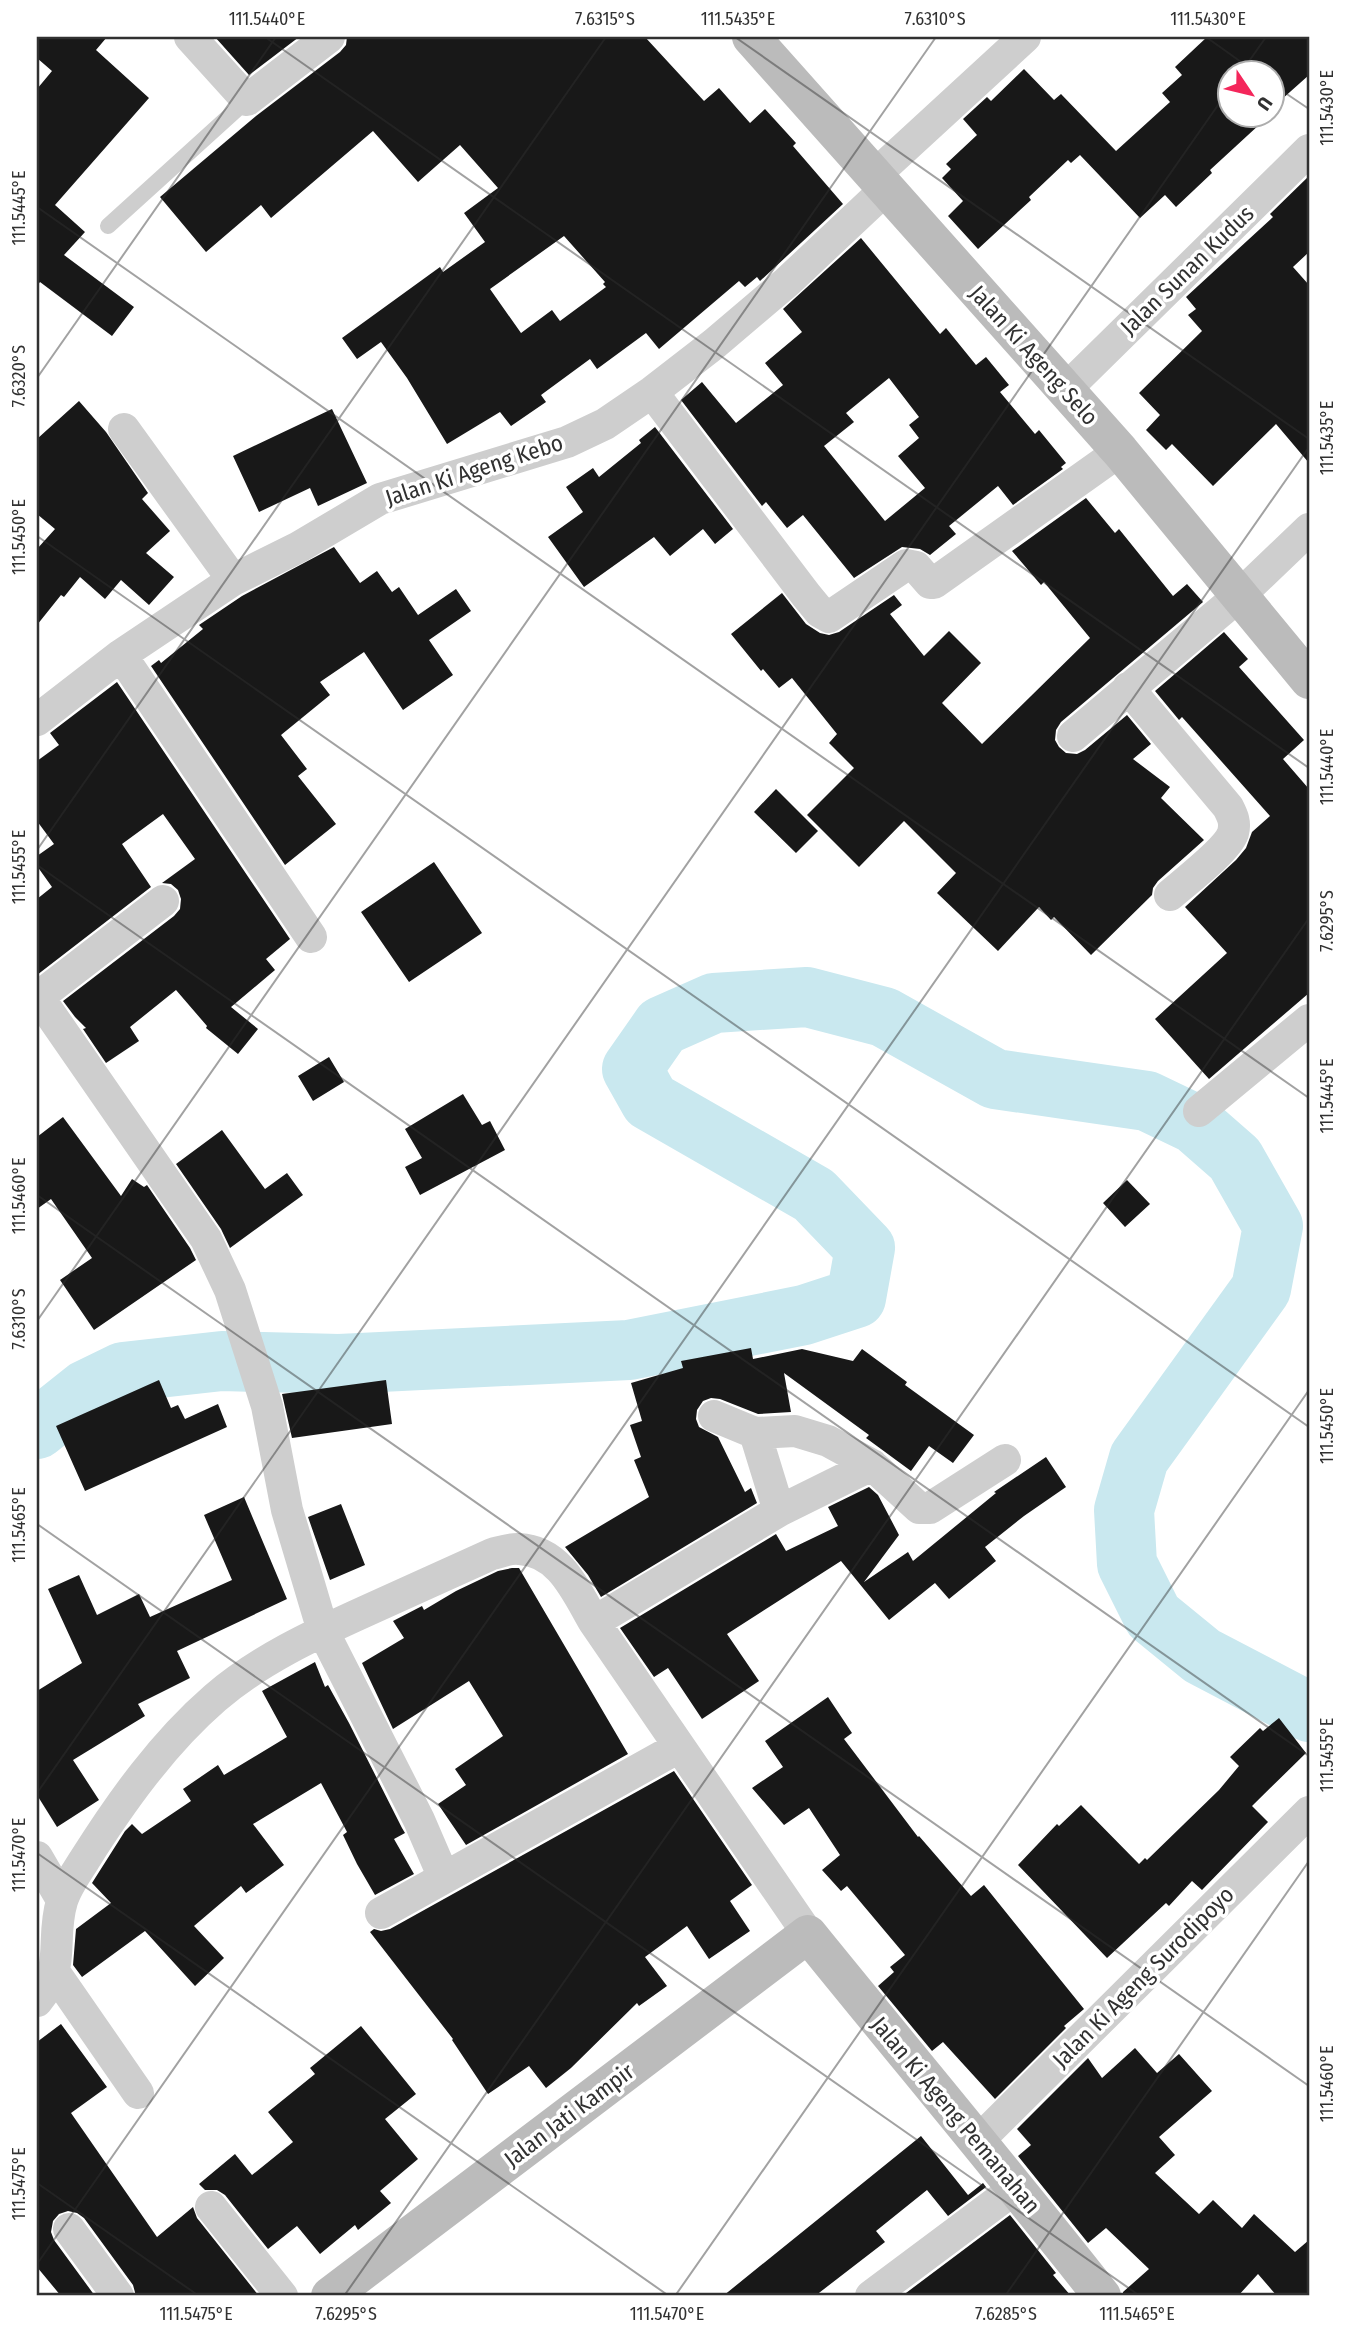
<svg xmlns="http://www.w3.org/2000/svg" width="1346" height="2333" viewBox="0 0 1346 2333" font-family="'Fira Sans Condensed',sans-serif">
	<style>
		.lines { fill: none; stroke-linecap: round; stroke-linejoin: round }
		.river { stroke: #c9e8ef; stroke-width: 60 }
		.building { fill: #181818; fill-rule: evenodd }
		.lane { stroke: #cecece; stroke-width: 16 }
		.street { stroke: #cecece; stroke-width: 32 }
		.secondary { stroke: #bbb; stroke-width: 38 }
		.ticks { fill: none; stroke: #313131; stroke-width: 2; stroke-opacity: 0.45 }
		.labels { text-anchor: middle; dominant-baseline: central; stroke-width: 7; stroke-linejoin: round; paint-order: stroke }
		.street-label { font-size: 23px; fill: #313131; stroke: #fff }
		.neatline { fill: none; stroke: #313131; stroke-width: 2.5 }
		.ticks-label { font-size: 18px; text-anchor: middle; fill: #313131 }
	</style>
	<rect width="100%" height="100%" fill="#fff"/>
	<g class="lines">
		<path class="river" d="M 37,1429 L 86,1390 L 123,1372 L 222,1361 L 339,1364 L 629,1350 L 804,1315 L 856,1298 L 865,1248 L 814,1195 L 650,1101 L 632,1069 L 662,1026 L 714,1003 L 807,997 L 884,1017 L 995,1079 L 1147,1101 L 1195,1124 L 1235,1159 L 1273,1226 L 1261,1289 L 1139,1458 L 1124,1510 L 1127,1564 L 1153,1616 L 1202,1656 L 1309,1712"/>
	</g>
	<path class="building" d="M 37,37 L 107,37 L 96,50 L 149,98 L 55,205 L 85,232 L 64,255 L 134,307 L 112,336 L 40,282 L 37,286 L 37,89 L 52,71 L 37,58 Z
		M 215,37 L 299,37 L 249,75 Z
		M 347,37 L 645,37 L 704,101 L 719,88 L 750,123 L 765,109 L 796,143 L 793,146 L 843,204 L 760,281 L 757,277 L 745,287 L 739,281 L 659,349 L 646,333 L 597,369 L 590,359 L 541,395 L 546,402 L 511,426 L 500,412 L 447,444 L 407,378 L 381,342 L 357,359 L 342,338 L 440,267 L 443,272 L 485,242 L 464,213 L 498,188 L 460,145 L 418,182 L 373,131 L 271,218 L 261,205 L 206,252 L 160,197 L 256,116 L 340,52 L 346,45 ZM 564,236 L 605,282 L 603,284 L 606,287 L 560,321 L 552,310 L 521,333 L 490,289 Z
		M 1207,37 L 1309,37 L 1309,75 L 1272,108 L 1272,74 L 1230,74 L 1230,116 L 1264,116 L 1258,122 L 1260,124 L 1210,170 L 1212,173 L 1176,207 L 1165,195 L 1140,218 L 1080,155 L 1071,163 L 1068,160 L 1029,197 L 1031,200 L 978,249 L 948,216 L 963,201 L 942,178 L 951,169 L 946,164 L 977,135 L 963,119 L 987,97 L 991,101 L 1024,69 L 1054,100 L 1061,94 L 1116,151 L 1170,102 L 1162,93 L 1182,75 L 1175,67 Z
		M 1309,176 L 1309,252 L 1293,267 L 1309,285 L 1309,463 L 1276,424 L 1213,486 L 1172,444 L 1166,450 L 1146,430 L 1160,415 L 1139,393 L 1202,331 L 1188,315 L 1196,309 L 1186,297 L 1273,217 L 1270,214 Z
		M 861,238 L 940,334 L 946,328 L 976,365 L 986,357 L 1009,385 L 1000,392 L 1035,434 L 1039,430 L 1066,463 L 1061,467 L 1063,469 L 1013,505 L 998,486 L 949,526 L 956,534 L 930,555 L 920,549 L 902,547 L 854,578 L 803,515 L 787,528 L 766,502 L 762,506 L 681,400 L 702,382 L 736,423 L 783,385 L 765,363 L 802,332 L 783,309 ZM 889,378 L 919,417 L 909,425 L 919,438 L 898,456 L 925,488 L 885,521 L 824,446 L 854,422 L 846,413 Z
		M 79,401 L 106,432 L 148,493 L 142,499 L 170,531 L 146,553 L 174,577 L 149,605 L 121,580 L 105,599 L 80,577 L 64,597 L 61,595 L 37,625 L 37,549 L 55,529 L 37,514 L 37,439 Z
		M 332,409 L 367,483 L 318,506 L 310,488 L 259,512 L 233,456 Z
		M 655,427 L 733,529 L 715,544 L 703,529 L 670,556 L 654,537 L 584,587 L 548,537 L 583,512 L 566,487 L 593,468 L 599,477 L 641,443 L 639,440 Z
		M 1086,498 L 1115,533 L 1119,529 L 1173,596 L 1187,584 L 1203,602 L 1061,722 L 1056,730 L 1055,740 L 1059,747 L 1066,753 L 1077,754 L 1085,750 L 1127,715 L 1151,744 L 1133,759 L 1170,787 L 1161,798 L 1204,840 L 1158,881 L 1153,888 L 1152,895 L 1091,955 L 1054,917 L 1051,920 L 1039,907 L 998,951 L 937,893 L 956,873 L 904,821 L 859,867 L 807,815 L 854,768 L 829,743 L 837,734 L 792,678 L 779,688 L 763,669 L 761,671 L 731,634 L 782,593 L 806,624 L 820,633 L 829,635 L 839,632 L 894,595 L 902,605 L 890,614 L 924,656 L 949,631 L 981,663 L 942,703 L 982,744 L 1090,638 L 1044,582 L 1041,585 L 1012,551 Z
		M 334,547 L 360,583 L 377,571 L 392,592 L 399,587 L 418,615 L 456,589 L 471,611 L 429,640 L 453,675 L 403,710 L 364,652 L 320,682 L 330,695 L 281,735 L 307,769 L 298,776 L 336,824 L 285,865 L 151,666 L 159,660 L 161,663 L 203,629 L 199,625 L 242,596 Z
		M 1224,632 L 1248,659 L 1239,667 L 1304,740 L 1283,759 L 1309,789 L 1309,993 L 1209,1079 L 1155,1019 L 1227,953 L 1185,907 L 1236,860 L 1246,848 L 1252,832 L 1270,816 L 1182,717 L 1179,720 L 1155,691 Z
		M 117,682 L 290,939 L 266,959 L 275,970 L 231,1007 L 258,1029 L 238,1054 L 206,1028 L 207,1026 L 176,990 L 130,1027 L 139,1041 L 106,1063 L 83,1029 L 86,1028 L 75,1017 L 63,1001 L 174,916 L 180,909 L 181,899 L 178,890 L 171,884 L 162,883 L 195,859 L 163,814 L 122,844 L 151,887 L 37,975 L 37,899 L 52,887 L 37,866 L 37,856 L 54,844 L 37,821 L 37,761 L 59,745 L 50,733 Z
		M 776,789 L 818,831 L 796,853 L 754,812 Z
		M 434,862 L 482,933 L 409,982 L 361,912 Z
		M 329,1057 L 344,1082 L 313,1101 L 298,1076 Z
		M 463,1094 L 482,1125 L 490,1121 L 505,1150 L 420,1195 L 405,1167 L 422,1158 L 405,1129 Z
		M 63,1117 L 121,1196 L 132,1179 L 144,1187 L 147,1185 L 190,1248 L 196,1260 L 94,1330 L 60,1280 L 92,1258 L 51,1199 L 37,1209 L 37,1137 Z
		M 222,1130 L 265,1189 L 287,1173 L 303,1195 L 230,1248 L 221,1229 L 176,1164 Z
		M 1127,1180 L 1150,1204 L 1125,1227 L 1103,1203 Z
		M 751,1348 L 753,1359 L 802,1349 L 853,1361 L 862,1349 L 907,1382 L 905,1385 L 974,1435 L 953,1463 L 929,1446 L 911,1471 L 866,1438 L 869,1435 L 784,1373 L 791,1412 L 758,1414 L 720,1399 L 711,1398 L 703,1401 L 697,1410 L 696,1419 L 699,1427 L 718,1437 L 745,1492 L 751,1488 L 757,1503 L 601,1597 L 588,1575 L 565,1547 L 649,1497 L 634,1460 L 641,1457 L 630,1425 L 642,1421 L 631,1383 L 683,1368 L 681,1361 Z
		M 159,1380 L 171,1408 L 178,1405 L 185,1419 L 218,1404 L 227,1427 L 85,1491 L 56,1426 Z
		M 386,1380 L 392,1424 L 292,1438 L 282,1394 Z
		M 1046,1457 L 1066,1487 L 1024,1516 L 985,1547 L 996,1561 L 949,1599 L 935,1583 L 889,1620 L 841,1561 L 727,1634 L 759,1681 L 702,1719 L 668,1668 L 654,1677 L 620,1628 L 776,1534 L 786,1551 L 838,1526 L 828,1507 L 869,1487 L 878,1495 L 899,1535 L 864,1582 L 908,1552 L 913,1561 L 996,1493 L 994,1492 Z
		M 244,1497 L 287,1599 L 177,1651 L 190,1678 L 138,1704 L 145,1716 L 73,1760 L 99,1800 L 57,1827 L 37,1795 L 37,1691 L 82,1663 L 48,1589 L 79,1575 L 97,1615 L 139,1594 L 150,1617 L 232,1580 L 204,1515 Z
		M 341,1504 L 365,1565 L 330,1580 L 308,1517 Z
		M 512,1568 L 519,1568 L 628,1754 L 466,1845 L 438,1804 L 466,1785 L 455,1769 L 503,1736 L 469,1681 L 393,1729 L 362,1663 L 404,1638 L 393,1621 L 422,1606 L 424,1610 L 456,1591 L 498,1571 Z
		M 315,1662 L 325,1687 L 328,1685 L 349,1723 L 402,1828 L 405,1833 L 394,1839 L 414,1874 L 375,1895 L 357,1864 L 343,1835 L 347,1832 L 321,1783 L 253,1824 L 284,1865 L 246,1893 L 241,1886 L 194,1926 L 224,1958 L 195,1986 L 145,1931 L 82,1977 L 73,1965 L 76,1929 L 111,1903 L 92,1883 L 125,1831 L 132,1824 L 142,1834 L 191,1801 L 183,1789 L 218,1765 L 224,1775 L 287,1737 L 262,1691 Z
		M 828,1697 L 852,1733 L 844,1739 L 918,1837 L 919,1836 L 971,1896 L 984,1885 L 1084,2009 L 1064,2026 L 1066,2028 L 995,2099 L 943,2042 L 932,2051 L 878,1986 L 894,1972 L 890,1967 L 905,1955 L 847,1886 L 841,1891 L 822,1870 L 840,1855 L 809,1808 L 784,1825 L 752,1788 L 783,1767 L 765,1741 Z
		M 1279,1718 L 1306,1753 L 1252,1806 L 1268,1822 L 1202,1890 L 1192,1881 L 1169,1906 L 1166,1903 L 1107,1958 L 1018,1865 L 1057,1824 L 1059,1826 L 1081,1805 L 1139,1864 L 1145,1858 L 1147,1860 L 1219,1790 L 1239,1766 L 1230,1757 L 1260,1728 L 1263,1731 Z
		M 674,1771 L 752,1885 L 730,1901 L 750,1931 L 709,1959 L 687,1926 L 645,1957 L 667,1986 L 639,2006 L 637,2003 L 571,2068 L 546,2088 L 529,2066 L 488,2094 L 452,2040 L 453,2039 L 370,1932 L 374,1929 L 381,1931 L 390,1929 Z
		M 61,2024 L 107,2087 L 71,2113 L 157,2237 L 193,2207 L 197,2218 L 259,2296 L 136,2296 L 133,2285 L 84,2218 L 77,2213 L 68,2211 L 59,2214 L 53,2221 L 51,2232 L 54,2240 L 95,2296 L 61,2296 L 37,2267 L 37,2042 Z
		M 361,2026 L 416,2094 L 385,2119 L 418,2159 L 380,2191 L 391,2203 L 358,2230 L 355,2225 L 320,2254 L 297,2226 L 268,2249 L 225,2195 L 217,2190 L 205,2190 L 199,2184 L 235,2154 L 252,2175 L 293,2142 L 268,2112 L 315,2074 L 310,2068 Z
		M 1135,2048 L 1157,2073 L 1179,2054 L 1212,2091 L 1159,2137 L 1175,2155 L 1155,2173 L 1199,2214 L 1213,2200 L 1242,2228 L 1254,2214 L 1295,2252 L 1309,2240 L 1309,2296 L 1277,2296 L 1258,2274 L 1238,2296 L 1123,2296 L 1123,2292 L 1149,2269 L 1106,2228 L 1088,2243 L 1018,2156 L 1031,2145 L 1017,2129 L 1088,2058 L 1102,2078 Z
		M 921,2136 L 968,2195 L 983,2183 L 986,2187 L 948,2216 L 927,2190 L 876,2231 L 885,2242 L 815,2296 L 723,2296 Z
		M 1010,2215 L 1056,2273 L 1053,2275 L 1071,2296 L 902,2296 Z"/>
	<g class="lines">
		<path class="lane" d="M 108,226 L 247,100"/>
		<path class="street" d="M 190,37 L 247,100 L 329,37
			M 875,175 L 1025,37
			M 1065,390 L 1309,150
			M 652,392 L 806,595 L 820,612 L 829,617 L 906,565 L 916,567 L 930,583 L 934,583 L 1120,451
			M 124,429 L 233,580
			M 121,655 L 311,937
			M 1128,688 L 1228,807 C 1232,815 1236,822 1233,833 C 1228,849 1185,882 1170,895
			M 37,720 L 121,655 L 233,580 L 299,547 L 380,499 L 567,442 L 605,424 L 652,392 L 714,344 L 787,282 L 887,188
			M 1073,736 L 1240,595 L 1309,529
			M 37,995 L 206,1239 L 230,1290 L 267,1406 L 287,1510 L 323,1631 L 419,1820 L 444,1878
			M 37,998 L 163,901
			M 1199,1111 L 1309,1020
			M 714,1416 L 755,1433 L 795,1431 L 828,1441 L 872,1465 L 919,1508 L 930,1508 L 1005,1460
			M 755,1433 L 779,1511
			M 594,1622 L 779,1511 L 872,1465
			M 37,1857 L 62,1900
			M 381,1913 L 679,1747
			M 55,1973 L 138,2093
			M 37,2001 C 67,1966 50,1941 62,1901 C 66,1887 77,1872 85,1859 C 121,1802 163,1743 215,1698 C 259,1660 313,1635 366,1611 C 408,1592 450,1573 492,1554 C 500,1552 511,1548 519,1549 C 560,1551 576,1591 594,1622 L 808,1934
			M 977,2142 L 1309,1812
			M 211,2207 L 282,2296
			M 69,2229 L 118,2296
			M 871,2296 L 1017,2187"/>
		<path class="secondary" d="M 751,37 L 1120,451 L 1309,680
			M 330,2296 L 808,1934 C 906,2055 1006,2174 1102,2296"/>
	</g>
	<path class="ticks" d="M 265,37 L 1309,768M 735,37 L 1309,439M 1206,37 L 1258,74M 1240,74 L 1266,37M 1272,84 L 1309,109M 37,207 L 1309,1098M 37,378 L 276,37M 37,536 L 1309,1427M 37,850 L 606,37M 37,865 L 1309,1756M 37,1195 L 1309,2086M 37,1321 L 936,37M 37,1524 L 1140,2296M 37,1793 L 1230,88M 37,1853 L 669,2296M 37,2183 L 199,2296M 37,2264 L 1309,447M 344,2296 L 1309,918M 675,2296 L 1309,1390M 1005,2296 L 1309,1861"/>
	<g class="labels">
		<g class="street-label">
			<text transform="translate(1187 270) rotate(-44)">Jalan Sunan Kudus</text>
			<text transform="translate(1034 355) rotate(48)">Jalan Ki Ageng Selo</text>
			<text transform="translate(474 470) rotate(-18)">Jalan Ki Ageng Kebo</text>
			<text transform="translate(1143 1977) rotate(-45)">Jalan Ki Ageng Surodipoyo</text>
			<text transform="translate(569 2115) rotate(-37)">Jalan Jati Kampir</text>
			<text transform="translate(956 2115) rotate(50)">Jalan Ki Ageng Pemanahan</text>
		</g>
	</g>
	<rect width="1346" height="2333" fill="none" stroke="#ffffff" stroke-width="77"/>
	<g transform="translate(1251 94) rotate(125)"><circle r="33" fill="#ffffff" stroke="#adadad" stroke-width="2"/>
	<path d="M0-5L12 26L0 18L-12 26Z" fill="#f4265b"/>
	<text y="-10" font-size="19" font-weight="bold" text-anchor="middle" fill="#313131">U</text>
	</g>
	<rect x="38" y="38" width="1270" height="2256" class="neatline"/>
	<g class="ticks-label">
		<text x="267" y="25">111.5440°E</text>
		<text x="605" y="25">7.6315°S</text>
		<text x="738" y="25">111.5435°E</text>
		<text x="935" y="25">7.6310°S</text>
		<text x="1208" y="25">111.5430°E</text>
		<text transform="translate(1327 108) rotate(-90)" y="6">111.5430°E</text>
		<text transform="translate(19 208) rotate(-90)" y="6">111.5445°E</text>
		<text transform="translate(19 376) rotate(-90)" y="6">7.6320°S</text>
		<text transform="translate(1327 438) rotate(-90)" y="6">111.5435°E</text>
		<text transform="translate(19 537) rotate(-90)" y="6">111.5450°E</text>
		<text transform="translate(1327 767) rotate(-90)" y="6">111.5440°E</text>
		<text transform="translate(19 867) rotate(-90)" y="6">111.5455°E</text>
		<text transform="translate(1327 921) rotate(-90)" y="6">7.6295°S</text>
		<text transform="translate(1327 1096) rotate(-90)" y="6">111.5445°E</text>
		<text transform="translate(19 1196) rotate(-90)" y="6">111.5460°E</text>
		<text transform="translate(19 1319) rotate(-90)" y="6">7.6310°S</text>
		<text transform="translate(1327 1426) rotate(-90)" y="6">111.5450°E</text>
		<text transform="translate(19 1525) rotate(-90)" y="6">111.5465°E</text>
		<text transform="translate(1327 1755) rotate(-90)" y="6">111.5455°E</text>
		<text transform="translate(19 1855) rotate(-90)" y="6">111.5470°E</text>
		<text transform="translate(1327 2084) rotate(-90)" y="6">111.5460°E</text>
		<text transform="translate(19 2184) rotate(-90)" y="6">111.5475°E</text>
		<text x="196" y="2320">111.5475°E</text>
		<text x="346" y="2320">7.6295°S</text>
		<text x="667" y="2320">111.5470°E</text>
		<text x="1006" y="2320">7.6285°S</text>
		<text x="1137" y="2320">111.5465°E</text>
	</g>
</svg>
